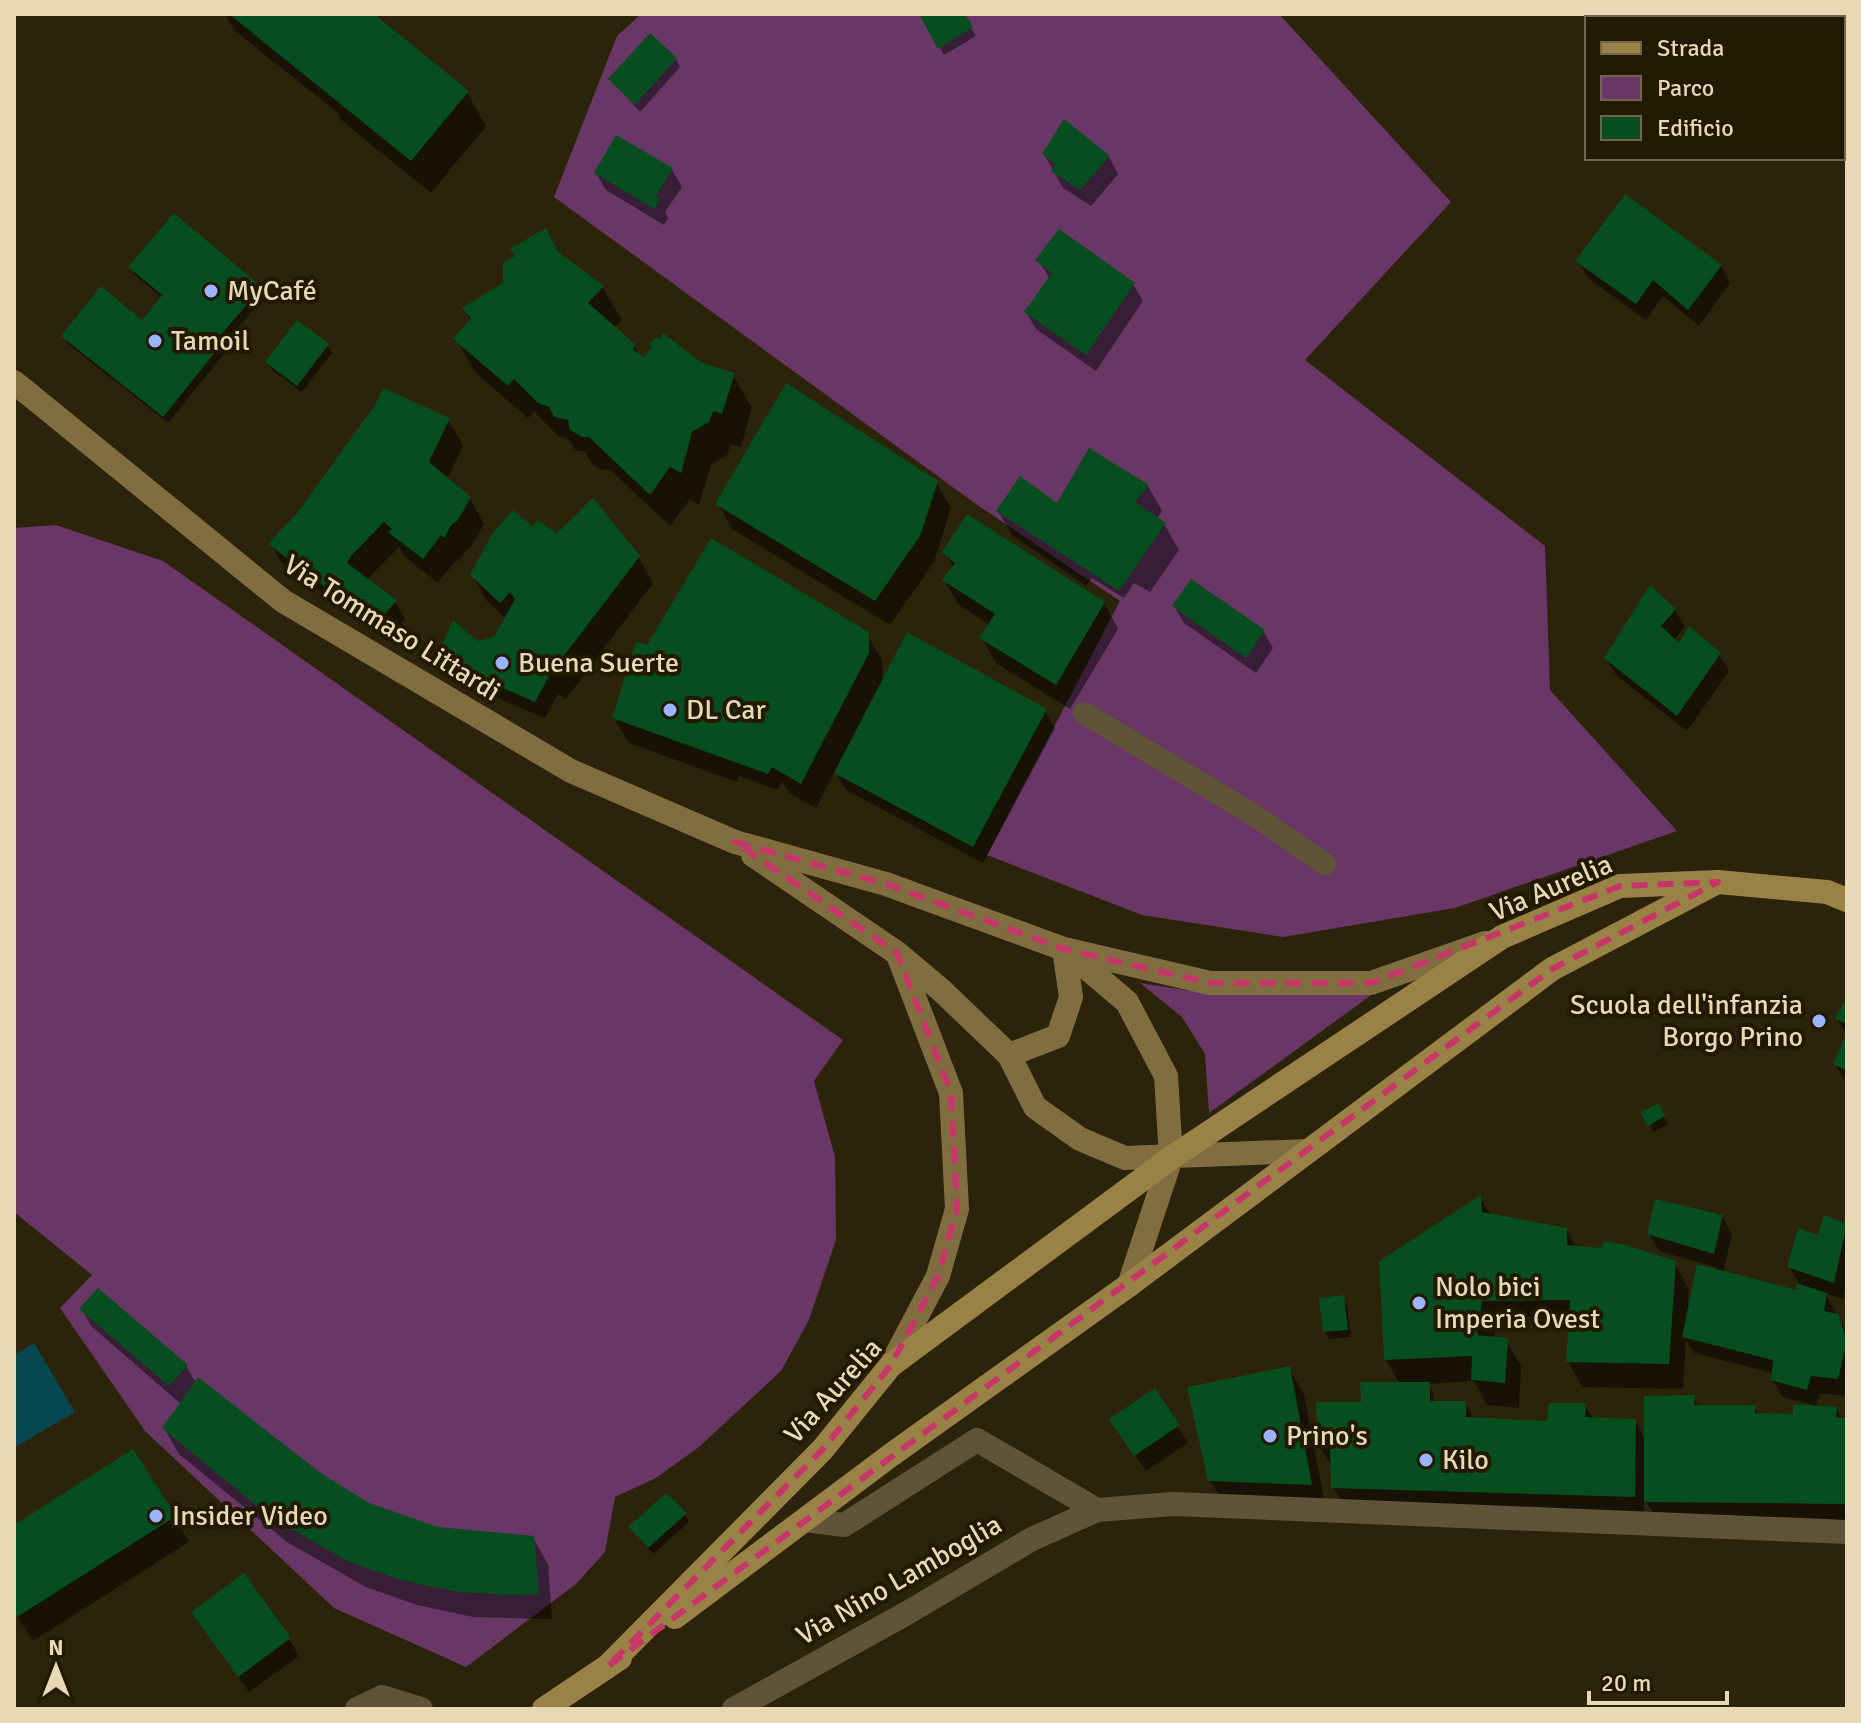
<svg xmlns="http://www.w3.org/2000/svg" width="1861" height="1723" viewBox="0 0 1861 1723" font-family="Signika,sans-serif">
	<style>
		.green { fill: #683766 }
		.water { fill: #074750 }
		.shadow { fill: #0007; fill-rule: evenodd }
		.building { fill: #064e1f }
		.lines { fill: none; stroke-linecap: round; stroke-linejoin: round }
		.lane { stroke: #5f5438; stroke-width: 22 }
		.street { stroke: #5f5438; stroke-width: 24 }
		.secondary { stroke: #806e40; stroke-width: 24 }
		.primary { stroke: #998246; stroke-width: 24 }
		.marked { fill: none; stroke: #c83569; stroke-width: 6; stroke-dasharray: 16 10; stroke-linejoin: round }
		.poi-dot { fill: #9bb4fd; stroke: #221903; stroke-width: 3 }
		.labels { text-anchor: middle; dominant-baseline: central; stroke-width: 8; stroke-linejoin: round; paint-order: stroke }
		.poi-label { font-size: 28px; fill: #e7d9b6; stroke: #221903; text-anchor: start }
		.street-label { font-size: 28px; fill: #e7d9b6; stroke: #221903 }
	</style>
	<rect width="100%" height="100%" fill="#2c230b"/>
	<path class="green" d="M 641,14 L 1279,14 L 1451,202 L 1305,360 L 1545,546 L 1550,690 L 1677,831 L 1455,908 L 1283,937 L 1142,915 L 987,855 L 1120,601 L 976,504 L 554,197 L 617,36 Z
		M 56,525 L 163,561 L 843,1040 L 814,1081 L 835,1157 L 836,1240 L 809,1320 L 781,1371 L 699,1447 L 656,1478 L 615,1497 L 605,1552 L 576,1584 L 466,1667 L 334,1608 L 145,1431 L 60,1308 L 92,1275 L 14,1212 L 14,528 Z
		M 1140,983 L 1191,991 L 1381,988 L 1209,1113 L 1205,1054 L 1182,1017 Z"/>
	<path class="water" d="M 34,1343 L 75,1412 L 14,1448 L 14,1355 Z"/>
	<path class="shadow" d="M 225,14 L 371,14 L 467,93 L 486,126 L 431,193 L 341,120 L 337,112 L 234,30 Z
		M 922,14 L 963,14 L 976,36 L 944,55 Z
		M 676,59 L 680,67 L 640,112 L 611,79 Z
		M 617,138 L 672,170 L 682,187 L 665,212 L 668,218 L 664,225 L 606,190 L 596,173 Z
		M 1044,154 L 1109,157 L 1118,174 L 1091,206 L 1063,188 Z
		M 559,255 L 602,287 L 622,320 L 614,328 L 634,345 L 641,358 L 701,365 L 733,375 L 752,408 L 741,447 L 731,444 L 727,455 L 711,465 L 699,505 L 690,499 L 670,526 L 609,469 L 602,470 L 592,464 L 585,452 L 575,450 L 569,440 L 559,436 L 534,411 L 528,418 L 475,372 L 456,339 L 471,321 L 464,308 Z
		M 1038,260 L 1133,284 L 1143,301 L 1096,371 L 1036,329 L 1026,312 L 1050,279 Z
		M 1578,261 L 1721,266 L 1730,283 L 1699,326 L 1663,296 L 1646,320 L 1588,278 Z
		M 131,268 L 260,289 L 265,296 L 224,344 L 227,350 L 168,423 L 68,344 L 64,336 L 142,323 L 162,298 L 135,275 Z
		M 327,345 L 332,353 L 302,392 L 272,370 L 268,362 Z
		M 448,420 L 463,445 L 447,480 L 470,498 L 484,524 L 471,547 L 466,550 L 459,562 L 457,559 L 438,583 L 405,557 L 399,547 L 367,580 L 395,602 L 405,619 L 387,641 L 280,561 L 271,544 Z
		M 936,482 L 951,508 L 934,562 L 890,625 L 732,529 L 718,504 Z
		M 1148,486 L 1162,511 L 1157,519 L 1164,524 L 1179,550 L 1150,592 L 1134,583 L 1124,598 L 1092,578 L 1086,586 L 1013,536 L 998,511 L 1057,506 Z
		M 533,530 L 638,557 L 653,583 L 566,699 L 558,694 L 545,718 L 500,699 L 449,672 L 439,654 L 494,639 L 506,619 L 487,601 L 472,575 Z
		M 945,553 L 1104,603 L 1118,629 L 1070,709 L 996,663 L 982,638 L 990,625 L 959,605 L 944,580 L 954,568 Z
		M 1174,606 L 1264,632 L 1273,648 L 1256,673 L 1184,623 Z
		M 1675,610 L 1685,627 L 1673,641 L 1679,646 L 1719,654 L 1729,671 L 1687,731 L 1616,675 L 1606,658 Z
		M 867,634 L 882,660 L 883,684 L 1045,711 L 1055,728 L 983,863 L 846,790 L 835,771 L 816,808 L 789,793 L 782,781 L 778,790 L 739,776 L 737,782 L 629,743 L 614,718 L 648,648 Z
		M 1847,1001 L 1847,1035 L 1837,1019 Z
		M 1847,1038 L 1847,1084 L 1835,1064 Z
		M 1657,1105 L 1668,1124 L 1654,1132 L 1643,1113 Z
		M 1480,1198 L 1491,1215 L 1566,1229 L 1576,1247 L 1674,1263 L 1689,1289 L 1688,1304 L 1691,1304 L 1718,1268 L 1659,1251 L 1649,1233 L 1722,1217 L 1732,1234 L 1723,1273 L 1799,1293 L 1801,1287 L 1789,1266 L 1819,1238 L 1825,1217 L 1847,1226 L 1847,1284 L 1843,1299 L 1825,1293 L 1847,1333 L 1847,1396 L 1820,1393 L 1816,1407 L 1836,1409 L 1842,1419 L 1847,1420 L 1847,1521 L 1656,1519 L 1644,1497 L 1644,1514 L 1343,1504 L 1333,1487 L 1333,1464 L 1330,1464 L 1320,1447 L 1363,1404 L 1400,1384 L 1386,1360 ZM 1495,1317 L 1571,1317 L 1568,1361 L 1582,1387 L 1683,1389 L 1686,1340 L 1694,1353 L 1773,1373 L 1773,1380 L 1783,1397 L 1813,1405 L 1812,1407 L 1795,1416 L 1759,1415 L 1755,1407 L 1699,1407 L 1693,1397 L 1646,1440 L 1635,1421 L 1593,1419 L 1585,1405 L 1549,1423 L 1475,1420 L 1465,1403 L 1434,1403 L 1433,1392 L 1428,1384 L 1474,1381 L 1487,1405 L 1519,1408 L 1521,1366 L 1506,1340 L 1494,1339 Z
		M 1343,1297 L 1347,1305 L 1351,1337 L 1329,1339 L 1325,1331 Z
		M 82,1309 L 186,1366 L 196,1383 L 198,1380 L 346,1492 L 368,1505 L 438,1529 L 533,1538 L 548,1564 L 552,1619 L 473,1617 L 417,1605 L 366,1587 L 287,1542 L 179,1454 L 164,1428 L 181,1404 L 91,1326 Z
		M 1289,1369 L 1304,1394 L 1326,1510 L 1225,1506 L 1210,1480 Z
		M 1154,1391 L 1188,1443 L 1146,1471 L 1121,1436 Z
		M 685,1514 L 689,1522 L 653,1554 L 630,1528 Z
		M 174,1517 L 189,1542 L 33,1641 L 14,1611 L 14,1528 Z
		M 194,1612 L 289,1639 L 299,1656 L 249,1692 Z"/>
	<path class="building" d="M 229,14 L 374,14 L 469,91 L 411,161 Z
		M 919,14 L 965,14 L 973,27 L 938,49 Z
		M 650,33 L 677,58 L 635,105 L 608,79 Z
		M 1064,119 L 1110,156 L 1080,190 L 1051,171 L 1056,164 L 1042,154 Z
		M 616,135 L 673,168 L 656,196 L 660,200 L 654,209 L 594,173 Z
		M 1625,194 L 1722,265 L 1688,310 L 1653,280 L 1636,304 L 1575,261 Z
		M 174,213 L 262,287 L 219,337 L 224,341 L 163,417 L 61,336 L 101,286 L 142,320 L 162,295 L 128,267 Z
		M 546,228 L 558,252 L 604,286 L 588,303 L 635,344 L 633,350 L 644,357 L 652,347 L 649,344 L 657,337 L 660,340 L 663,333 L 702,363 L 735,373 L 722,414 L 713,411 L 709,422 L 692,432 L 681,473 L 670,467 L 650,495 L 589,437 L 582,437 L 570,430 L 568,420 L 554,417 L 549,407 L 538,403 L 514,379 L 508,386 L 453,339 L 471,318 L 462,308 L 503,283 L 503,263 L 515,256 L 510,249 Z
		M 1059,229 L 1135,283 L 1086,355 L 1024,312 L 1052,273 L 1035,260 Z
		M 297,320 L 329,344 L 297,386 L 265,362 Z
		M 786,383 L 938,481 L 920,536 L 875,601 L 715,504 Z
		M 383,388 L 450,418 L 429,462 L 471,497 L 457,521 L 452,524 L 444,538 L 441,535 L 423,559 L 388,532 L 392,529 L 384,522 L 351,556 L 347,563 L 397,600 L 376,625 L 268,544 L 298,512 L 375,405 Z
		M 1089,448 L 1149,485 L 1135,502 L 1166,523 L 1119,591 L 996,511 L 1020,476 L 1057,503 Z
		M 593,498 L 640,556 L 550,674 L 535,702 L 489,682 L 437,655 L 453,620 L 478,641 L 494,637 L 515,599 L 510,592 L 500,603 L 470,575 L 492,534 L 513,510 L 533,527 L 537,520 L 557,533 Z
		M 967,514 L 1105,602 L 1056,685 L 979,638 L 995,614 L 942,580 L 955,563 L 942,552 Z
		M 711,538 L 869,632 L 869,653 L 801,784 L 772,767 L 768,774 L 612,718 L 636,642 L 647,645 Z
		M 1191,579 L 1265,630 L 1246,658 L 1172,606 Z
		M 1650,585 L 1676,609 L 1661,626 L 1679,643 L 1689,626 L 1721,653 L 1677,716 L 1604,658 Z
		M 907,632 L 1047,709 L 973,847 L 834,773 Z
		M 1847,997 L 1847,1024 L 1835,1019 Z
		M 1847,1033 L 1847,1071 L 1833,1064 Z
		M 1658,1103 L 1665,1116 L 1648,1126 L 1640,1113 Z
		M 1481,1195 L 1482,1212 L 1567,1228 L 1567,1245 L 1602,1248 L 1604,1241 L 1622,1244 L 1676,1261 L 1669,1364 L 1566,1362 L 1570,1300 L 1482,1301 L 1477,1335 L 1508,1338 L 1505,1383 L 1471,1380 L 1472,1356 L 1384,1360 L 1379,1261 Z
		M 1655,1199 L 1723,1215 L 1714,1254 L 1647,1234 Z
		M 1824,1215 L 1847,1224 L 1834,1283 L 1787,1267 L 1798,1228 L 1818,1235 Z
		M 1697,1264 L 1797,1290 L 1796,1283 L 1827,1293 L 1824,1311 L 1838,1314 L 1847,1341 L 1838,1379 L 1811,1376 L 1807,1390 L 1771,1380 L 1773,1360 L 1682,1337 Z
		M 98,1288 L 188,1365 L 169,1386 L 79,1309 Z
		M 1344,1295 L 1348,1330 L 1323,1332 L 1319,1298 Z
		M 1290,1366 L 1312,1485 L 1208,1481 L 1187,1387 Z
		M 198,1377 L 319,1472 L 369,1503 L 438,1527 L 534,1536 L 539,1594 L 511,1595 L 457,1592 L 401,1580 L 349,1562 L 270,1517 L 162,1428 Z
		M 1360,1382 L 1430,1382 L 1430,1401 L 1466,1401 L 1466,1417 L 1547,1421 L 1549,1403 L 1586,1403 L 1585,1417 L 1636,1419 L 1635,1497 L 1331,1488 L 1330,1448 L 1318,1448 L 1316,1402 L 1361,1402 Z
		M 1155,1388 L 1180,1425 L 1134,1456 L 1109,1419 Z
		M 1695,1395 L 1694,1405 L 1756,1405 L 1755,1413 L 1793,1414 L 1793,1404 L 1837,1407 L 1836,1417 L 1847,1418 L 1847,1504 L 1644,1502 L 1644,1396 Z
		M 133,1449 L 176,1516 L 17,1617 L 14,1612 L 14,1525 Z
		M 666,1493 L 687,1513 L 648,1548 L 628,1527 Z
		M 244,1573 L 291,1638 L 238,1677 L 191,1612 Z"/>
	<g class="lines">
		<path class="lane" d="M 1084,713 L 1254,815 L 1325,864"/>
		<path class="street" d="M 1745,14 L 1751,18
			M 1843,83 L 1847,86
			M 805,1520 L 844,1525 L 977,1440 L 1097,1510 L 1173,1504 L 1847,1532
			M 357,1709 L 382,1697 L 421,1709
			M 734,1709 L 907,1613 L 1032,1539 L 1097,1510"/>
		<path class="secondary" d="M 14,382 L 283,601 L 571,771 L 735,842 L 886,884 L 1064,949 L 1210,983 L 1371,983 L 1485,943
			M 753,855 L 897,953 L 941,990 L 1009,1055 L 1035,1107 L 1080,1139 L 1125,1158 L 1307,1151
			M 1069,953 L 1127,1002 L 1166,1076 L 1171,1158 L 1129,1285
			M 1009,1055 L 1058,1036 L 1071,997 L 1064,949
			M 891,1365 L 938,1276 L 957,1209 L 951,1093 L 898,955"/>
		<path class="primary" d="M 675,1617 L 891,1455 L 1129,1285 L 1552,969 L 1712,885
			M 607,1667 L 822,1450 L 891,1365 L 1171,1158 L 1502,937 L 1620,886 L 1718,882 L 1827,892 L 1847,900
			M 544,1709 L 620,1658"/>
	</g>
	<path class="marked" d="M 735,842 L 886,884 L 1064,949 L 1210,983 L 1371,983 L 1620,886 L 1718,882 L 1552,969 L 607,1667 L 822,1450 L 891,1365 L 938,1276 L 957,1209 L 951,1093 L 897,953 Z"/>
	<g class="poi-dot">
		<circle cx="211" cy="291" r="8"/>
		<circle cx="155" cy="341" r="8"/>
		<circle cx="502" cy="663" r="8"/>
		<circle cx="670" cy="710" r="8"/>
		<circle cx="1819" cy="1021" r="8"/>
		<circle cx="1419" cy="1303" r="8"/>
		<circle cx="1270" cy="1436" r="8"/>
		<circle cx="1426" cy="1460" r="8"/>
		<circle cx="156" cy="1516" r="8"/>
	</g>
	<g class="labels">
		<g class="poi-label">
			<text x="227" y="291">MyCafé</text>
			<text x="171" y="341">Tamoil</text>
			<text x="518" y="663">Buena Suerte</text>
			<text x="686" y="710">DL Car</text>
			<text x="1803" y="1005" text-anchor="end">Scuola dell'infanzia<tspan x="1803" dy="32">Borgo Prino</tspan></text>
			<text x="1435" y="1287">Nolo bici<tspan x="1435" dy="32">Imperia Ovest</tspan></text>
			<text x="1286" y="1436">Prino's</text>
			<text x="1442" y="1460">Kilo</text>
			<text x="172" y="1516">Insider Video</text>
		</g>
		<g class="street-label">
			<text transform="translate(392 628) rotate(32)">Via Tommaso Littardi</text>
			<text transform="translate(1551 888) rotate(-23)">Via Aurelia</text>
			<text transform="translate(833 1391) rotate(-48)">Via Aurelia</text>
			<text transform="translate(899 1580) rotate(-30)">Via Nino Lamboglia</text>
		</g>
	</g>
	<rect width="1861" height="1723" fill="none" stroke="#e7d9b6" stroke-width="32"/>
	<rect x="1585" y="16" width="260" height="144" fill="#221903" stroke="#71664b" stroke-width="2"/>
	<rect x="1601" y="42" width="40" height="12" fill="#998246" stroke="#71664b" stroke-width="2"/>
	<text x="1657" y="56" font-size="24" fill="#e7d9b6">Strada</text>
	<rect x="1601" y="76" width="40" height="24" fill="#683766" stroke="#71664b" stroke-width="2"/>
	<text x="1657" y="96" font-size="24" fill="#e7d9b6">Parco</text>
	<rect x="1601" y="116" width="40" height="24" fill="#064e1f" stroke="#71664b" stroke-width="2"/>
	<text x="1657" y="136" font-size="24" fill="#e7d9b6">Edificio</text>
	<g transform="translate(56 1667)" stroke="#221903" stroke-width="6" paint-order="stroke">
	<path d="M0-6L14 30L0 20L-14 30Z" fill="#e7d9b6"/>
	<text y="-12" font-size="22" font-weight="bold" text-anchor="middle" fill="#e7d9b6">N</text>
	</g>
	<path d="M1589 1691v12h138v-12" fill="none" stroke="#e7d9b6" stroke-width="4"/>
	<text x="1601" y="1691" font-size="24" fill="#e7d9b6" stroke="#221903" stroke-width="6" paint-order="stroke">20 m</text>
</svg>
